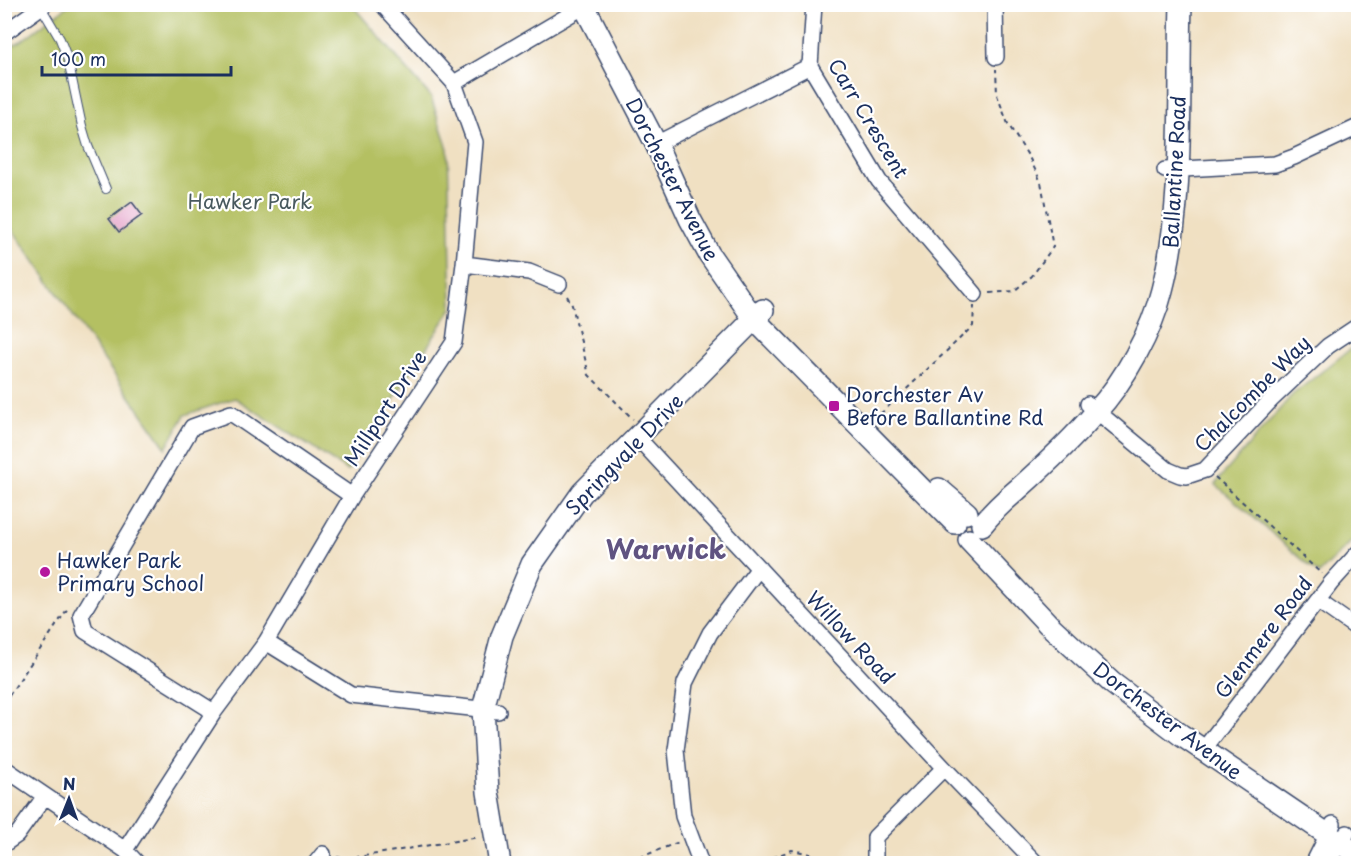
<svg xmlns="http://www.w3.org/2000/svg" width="1363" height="868" viewBox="0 0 1363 868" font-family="'Playpen Sans',sans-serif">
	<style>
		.green { fill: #b4c062; stroke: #687860; stroke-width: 1.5 }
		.building { fill: #e196c2 }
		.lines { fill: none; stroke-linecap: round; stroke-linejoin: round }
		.lane-casing { stroke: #3b4a6d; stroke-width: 10 }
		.street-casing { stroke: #3b4a6d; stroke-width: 18 }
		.secondary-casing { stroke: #3b4a6d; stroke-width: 24 }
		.path { stroke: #3b4a6d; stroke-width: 2; stroke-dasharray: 4.5 4.5; stroke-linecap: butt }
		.lane { stroke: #fff; stroke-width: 8 }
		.street { stroke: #fff; stroke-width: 15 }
		.secondary { stroke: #fff; stroke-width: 21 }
		.poi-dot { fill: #b5179e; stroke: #fff; stroke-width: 2 }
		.labels { text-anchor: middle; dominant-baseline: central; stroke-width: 4.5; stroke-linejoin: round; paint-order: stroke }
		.street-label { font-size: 20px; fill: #1b2f5e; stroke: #fff }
		.park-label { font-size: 20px; fill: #495a5f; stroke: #fff }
		.poi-label { font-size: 20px; fill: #1b2f5e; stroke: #fff; text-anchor: start }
		.district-label { font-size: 26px; font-weight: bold; fill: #605381; stroke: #fff }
	</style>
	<rect width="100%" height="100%" fill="#fff"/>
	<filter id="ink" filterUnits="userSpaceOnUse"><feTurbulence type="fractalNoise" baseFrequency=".0167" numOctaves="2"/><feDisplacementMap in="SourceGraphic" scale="12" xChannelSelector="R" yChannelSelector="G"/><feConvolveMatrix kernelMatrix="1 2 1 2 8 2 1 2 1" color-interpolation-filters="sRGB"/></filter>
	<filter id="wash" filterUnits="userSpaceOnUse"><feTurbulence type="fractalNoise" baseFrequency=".008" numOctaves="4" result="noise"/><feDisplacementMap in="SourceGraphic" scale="24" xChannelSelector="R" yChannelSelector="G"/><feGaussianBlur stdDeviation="1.35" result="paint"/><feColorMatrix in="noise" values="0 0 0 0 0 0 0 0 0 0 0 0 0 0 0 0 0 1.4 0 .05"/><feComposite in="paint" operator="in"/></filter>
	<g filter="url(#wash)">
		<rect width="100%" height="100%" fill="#f0e0c2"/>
		<path class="green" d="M 69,5 L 352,5 L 431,97 L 448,149 L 452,308 L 348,471 L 235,398 L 185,415 L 166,448 L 5,219 L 4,50 L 21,41 Z
			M 1358,343 L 1358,535 L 1319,574 L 1215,484 L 1292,395 Z"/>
		<g id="blocks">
			<path class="building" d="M 132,202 L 142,215 L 119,232 L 109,219 Z"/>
		</g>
	</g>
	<g filter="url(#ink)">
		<use href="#blocks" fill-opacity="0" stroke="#3b4a6d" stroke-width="1.5"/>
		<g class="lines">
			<defs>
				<path id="lane" d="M 41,7 L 60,39 L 68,60 L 82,126 L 88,146 L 106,189"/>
				<path id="street" d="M 382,4 L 454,83
					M 814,4 L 810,66 L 879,181 L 975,294
					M 995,4 L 996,57
					M 4,33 L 45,4
					M 656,144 L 810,66
					M 1165,170 L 1275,164 L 1294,157 L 1358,127
					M 464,264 L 529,272 L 559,284
					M 1088,404 L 1168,470 L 1180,475 L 1187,476 L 1205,470 L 1271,400 L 1328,346 L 1358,326
					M 637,437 L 944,768 L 1037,864
					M 1318,601 L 1358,629
					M 266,642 L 351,695 L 498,711
					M 214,712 L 85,631 L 81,615 L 192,427 L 231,413 L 352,496
					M 1204,749 L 1331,583 L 1358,553
					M 4,768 L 125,850 L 138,864
					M 4,844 L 17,835 L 45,796
					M 125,850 L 214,712 L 266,642 L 352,496 L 454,342 L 464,264 L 475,142 L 454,83 L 588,4
					M 315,864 L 323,854
					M 701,864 L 683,816 L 676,750 L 685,683 L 710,633 L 759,568
					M 875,864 L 875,837 L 944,768
					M 1313,864 L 1333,824
					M 1323,864 L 1334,852 L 1347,833"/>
				<path id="secondary" d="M 583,4 L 656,144 L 690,219 L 709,254 L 754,319 L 955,523
					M 939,489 L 967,513
					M 982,525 C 993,511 1004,501 1017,490 C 1044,466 1072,440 1095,413 C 1124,382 1152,331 1162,290 C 1185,202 1178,95 1181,4
					M 969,540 L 1048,624 L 1112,683 L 1181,735 L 1358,855
					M 500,864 L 488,792 L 483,709 L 502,636 L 532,564 L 582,493 L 763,310"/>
			</defs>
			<use href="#lane" class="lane-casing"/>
			<use href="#street" class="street-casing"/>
			<use href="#secondary" class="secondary-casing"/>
			<path class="path" d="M 990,293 L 1014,291 L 1032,276 L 1053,247 L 1041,182 L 1029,157 L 1008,124 L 997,95 L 996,69
				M 567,296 L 572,305 L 589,375 L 633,419
				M 874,420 L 973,326 L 974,306
				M 1215,477 L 1322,574
				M 4,703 L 68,608
				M 337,857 L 346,859 L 479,837
				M 623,864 L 679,842
				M 756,864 L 792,850 L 858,864"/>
			<use href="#lane" class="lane"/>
			<use href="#street" class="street"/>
			<use href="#secondary" class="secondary"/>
		</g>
	</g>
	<g class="poi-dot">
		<rect x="828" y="400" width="12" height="12" rx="3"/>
		<circle cx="45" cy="572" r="6"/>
	</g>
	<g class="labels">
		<g class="street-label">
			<text transform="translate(869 118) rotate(59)">Carr Crescent</text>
			<text transform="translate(1174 172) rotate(-87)">Ballantine Road</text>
			<text transform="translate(673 179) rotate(63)">Dorchester Avenue</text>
			<text transform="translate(1252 393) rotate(-45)">Chalcombe Way</text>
			<text transform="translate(385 408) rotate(-57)">Millport Drive</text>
			<text transform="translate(624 454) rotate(-46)">Springvale Drive</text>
			<text transform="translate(851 637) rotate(47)">Willow Road</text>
			<text transform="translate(1263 637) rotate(-53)">Glenmere Road</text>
			<text transform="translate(1168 720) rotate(37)">Dorchester Avenue</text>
		</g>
		<g class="park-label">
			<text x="250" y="201">Hawker Park</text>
		</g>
		<g class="poi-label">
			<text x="846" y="394">Dorchester Av<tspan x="846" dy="23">Before Ballantine Rd</tspan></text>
			<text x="57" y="560">Hawker Park<tspan x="57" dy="23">Primary School</tspan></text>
		</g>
		<g class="district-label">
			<text x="666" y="548">Warwick</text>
		</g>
	</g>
	<rect width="1363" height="868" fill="none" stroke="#fff" stroke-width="24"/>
	<g transform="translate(69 799) rotate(1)" stroke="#ffffff" stroke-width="4.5" paint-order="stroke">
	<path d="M0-4.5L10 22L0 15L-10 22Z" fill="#1b2f5e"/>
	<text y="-9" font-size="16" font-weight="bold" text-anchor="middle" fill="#1b2f5e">N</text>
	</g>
	<path d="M42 66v9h189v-9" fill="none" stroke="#1b2f5e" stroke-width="3"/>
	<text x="51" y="66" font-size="18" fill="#1b2f5e" stroke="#ffffff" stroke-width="4.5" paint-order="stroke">100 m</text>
</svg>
